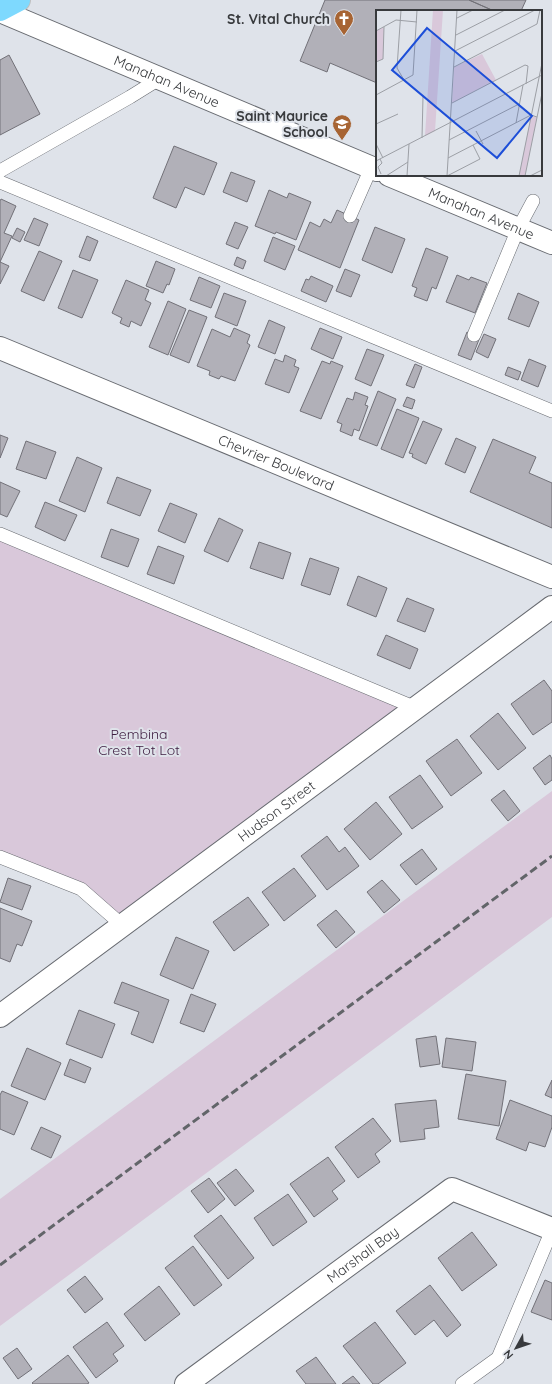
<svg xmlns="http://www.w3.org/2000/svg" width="552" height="1384" viewBox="0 0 552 1384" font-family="Quicksand,sans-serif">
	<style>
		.green { fill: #d9c8da }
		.building { fill: #b1b0b8; stroke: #727178 }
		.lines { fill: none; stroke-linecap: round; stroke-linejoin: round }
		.service-casing { stroke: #686b71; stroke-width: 14 }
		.minor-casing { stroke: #686b71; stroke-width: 24 }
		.tertiary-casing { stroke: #686b71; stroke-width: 24 }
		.primary-casing { stroke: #bfc0c1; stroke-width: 24 }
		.service { stroke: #fff; stroke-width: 13 }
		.minor { stroke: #fff; stroke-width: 22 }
		.tertiary { stroke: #fff; stroke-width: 22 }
		.primary { stroke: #7ed9fe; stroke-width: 22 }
		.rail { stroke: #626569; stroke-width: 3; stroke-dasharray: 8 4; stroke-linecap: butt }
		.labels { text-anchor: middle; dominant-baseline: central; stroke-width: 4; stroke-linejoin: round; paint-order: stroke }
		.poi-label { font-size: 14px; font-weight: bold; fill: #383a3d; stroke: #dfe3ea; text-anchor: end }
		.street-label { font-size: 14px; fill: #383a3d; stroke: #dfe3ea }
		.park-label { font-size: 14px; fill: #402043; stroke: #dfe3ea }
		.inset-road { fill: none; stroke: #9c9fa5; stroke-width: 1 }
		.view { fill: #1d4ed8; fill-opacity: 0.15; stroke: #1d4ed8; stroke-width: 2 }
		.inset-edge { fill: none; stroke: #383a3d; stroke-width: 2 }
	</style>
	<rect width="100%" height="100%" fill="#dfe3ea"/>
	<path class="green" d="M 0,534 L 416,708 L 122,925 L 81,889 L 0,857 Z
		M 552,791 L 552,917 L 0,1326 L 0,1199 Z"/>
	<path class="building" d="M 325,0 L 469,0 L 494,11 L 377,11 L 377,83 L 330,63 L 327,72 L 300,61 Z
		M 469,0 L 526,0 L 521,11 L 494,11 Z
		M 9,55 L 40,114 L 0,135 L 0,60 Z
		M 174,146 L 217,163 L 204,195 L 185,187 L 176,208 L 153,198 Z
		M 231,172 L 255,181 L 247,202 L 223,192 Z
		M 269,190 L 287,198 L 289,193 L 311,202 L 296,240 L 276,232 L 275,234 L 255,226 Z
		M 1,199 L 16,206 L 4,233 L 12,236 L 0,262 L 9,266 L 0,284 L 0,201 Z
		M 337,210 L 359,220 L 340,268 L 298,250 L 310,222 L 320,227 L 324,219 L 331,223 Z
		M 34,218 L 48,224 L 39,246 L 24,240 Z
		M 235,222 L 248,227 L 238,249 L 226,244 Z
		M 375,227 L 405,239 L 392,273 L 362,260 Z
		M 17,228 L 25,232 L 20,242 L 12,238 Z
		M 87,236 L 98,241 L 90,261 L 79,257 Z
		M 273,237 L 295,246 L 285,270 L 264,261 Z
		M 426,248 L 448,257 L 436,289 L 432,287 L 427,301 L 414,296 L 417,288 L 412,286 Z
		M 39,251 L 62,261 L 44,301 L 21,291 Z
		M 237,257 L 246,261 L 243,269 L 234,265 Z
		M 156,261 L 175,269 L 169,285 L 167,284 L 163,293 L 146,286 Z
		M 345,269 L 360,275 L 351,297 L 336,291 Z
		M 73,270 L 98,280 L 82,318 L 58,308 Z
		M 457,275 L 469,280 L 471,277 L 487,283 L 475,313 L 446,302 Z
		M 311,276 L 333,286 L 326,302 L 301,291 L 306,279 L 309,280 Z
		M 199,277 L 220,286 L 211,308 L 190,300 Z
		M 126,280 L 149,290 L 145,300 L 151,303 L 141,326 L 131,321 L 129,327 L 120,323 L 122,318 L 112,313 Z
		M 224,293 L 246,301 L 237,326 L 215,317 Z
		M 518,293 L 539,302 L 529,327 L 508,319 Z
		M 168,301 L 186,309 L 168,355 L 149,347 Z
		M 189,310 L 207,317 L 189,363 L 170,355 Z
		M 269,320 L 285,327 L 275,354 L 258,347 Z
		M 234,328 L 250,335 L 247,343 L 250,345 L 235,381 L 221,376 L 219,379 L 209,375 L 210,371 L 197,366 L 212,329 L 230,337 Z
		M 320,328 L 342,337 L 333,359 L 311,349 Z
		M 467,332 L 480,337 L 471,360 L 458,355 Z
		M 484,334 L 496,339 L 488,358 L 476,352 Z
		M 367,349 L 384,355 L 371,386 L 355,379 Z
		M 285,355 L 296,360 L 294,366 L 299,368 L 289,393 L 265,384 L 275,359 L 283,362 Z
		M 529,359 L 546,366 L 538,387 L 521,380 Z
		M 322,361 L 330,364 L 331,361 L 343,366 L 321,419 L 300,411 Z
		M 415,364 L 422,367 L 414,388 L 406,385 Z
		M 508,367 L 521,372 L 518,380 L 505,375 Z
		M 378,391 L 396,399 L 377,446 L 359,439 Z
		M 355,392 L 368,397 L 365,405 L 368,406 L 359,431 L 354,429 L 352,436 L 340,431 L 342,424 L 337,422 L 347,398 L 353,400 Z
		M 407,397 L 415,400 L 412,409 L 403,406 Z
		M 397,409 L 419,418 L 403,458 L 381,449 Z
		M 423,421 L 442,429 L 426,464 L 412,457 L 413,454 L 409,453 Z
		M 0,435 L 8,438 L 0,458 Z
		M 456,438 L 476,447 L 465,473 L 445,464 Z
		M 493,439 L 536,457 L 529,473 L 552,483 L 552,528 L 470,492 Z
		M 26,441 L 56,452 L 46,479 L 16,469 Z
		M 77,457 L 102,468 L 85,512 L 59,501 Z
		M 117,477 L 151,490 L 140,516 L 107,503 Z
		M 0,482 L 20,491 L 7,517 L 0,514 Z
		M 45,502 L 77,515 L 65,541 L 35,527 Z
		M 170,503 L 197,514 L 185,543 L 158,531 Z
		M 219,518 L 243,530 L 228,562 L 204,551 Z
		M 111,529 L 139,539 L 128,567 L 101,557 Z
		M 259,542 L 291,553 L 283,579 L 250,568 Z
		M 158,546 L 184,556 L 174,584 L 147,574 Z
		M 310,558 L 339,568 L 330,595 L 301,585 Z
		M 358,576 L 387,588 L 376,617 L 347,605 Z
		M 407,598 L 434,609 L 425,632 L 397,621 Z
		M 386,635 L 418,649 L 410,669 L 377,655 Z
		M 544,680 L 552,691 L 552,722 L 533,735 L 511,704 Z
		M 498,713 L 526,748 L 498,770 L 470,736 Z
		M 457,739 L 482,773 L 451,796 L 426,761 Z
		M 550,755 L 552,759 L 552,780 L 545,785 L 533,768 Z
		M 420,775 L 443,807 L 412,829 L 389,797 Z
		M 504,790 L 520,811 L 508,821 L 491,800 Z
		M 376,802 L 402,834 L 370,860 L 344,829 Z
		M 327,836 L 339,852 L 345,847 L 359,866 L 327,890 L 301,856 Z
		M 422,849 L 437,869 L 416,885 L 400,865 Z
		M 294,868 L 316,896 L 284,921 L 262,892 Z
		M 8,878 L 31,886 L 22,910 L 0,902 Z
		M 382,880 L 400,900 L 384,913 L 367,892 Z
		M 248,897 L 269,925 L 234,951 L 213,922 Z
		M 0,908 L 32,921 L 22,946 L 17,944 L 10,962 L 0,958 Z
		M 336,910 L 355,932 L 336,948 L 317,925 Z
		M 176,937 L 209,951 L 193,989 L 160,975 Z
		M 122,982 L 169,1000 L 153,1043 L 131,1034 L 139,1012 L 114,1003 Z
		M 191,994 L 216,1004 L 204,1032 L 180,1023 Z
		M 79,1010 L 115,1024 L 102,1058 L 66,1044 Z
		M 436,1036 L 440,1064 L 420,1067 L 416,1039 Z
		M 446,1038 L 476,1042 L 472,1071 L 442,1067 Z
		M 27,1048 L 61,1063 L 45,1100 L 11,1086 Z
		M 70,1059 L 91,1068 L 85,1083 L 64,1075 Z
		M 466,1074 L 506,1081 L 499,1126 L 458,1119 Z
		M 552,1080 L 552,1098 L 545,1095 Z
		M 2,1091 L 28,1102 L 14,1135 L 0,1129 L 0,1095 Z
		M 436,1100 L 439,1127 L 424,1129 L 425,1139 L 400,1142 L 395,1104 Z
		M 510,1100 L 552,1116 L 552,1127 L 545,1147 L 529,1142 L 526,1151 L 496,1139 Z
		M 373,1118 L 391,1141 L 375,1154 L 380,1162 L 358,1178 L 335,1147 Z
		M 41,1127 L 61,1136 L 51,1158 L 31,1149 Z
		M 328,1157 L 345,1181 L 332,1191 L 338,1199 L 314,1217 L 290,1184 Z
		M 236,1169 L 254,1191 L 235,1206 L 217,1183 Z
		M 209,1178 L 225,1199 L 208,1213 L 191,1191 Z
		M 288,1194 L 307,1222 L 273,1246 L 254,1218 Z
		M 221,1215 L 254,1258 L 228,1279 L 194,1236 Z
		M 472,1232 L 497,1265 L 462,1291 L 438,1258 Z
		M 193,1246 L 222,1285 L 194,1306 L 165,1268 Z
		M 85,1276 L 103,1299 L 85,1313 L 67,1290 Z
		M 545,1280 L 552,1283 L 552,1320 L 531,1312 Z
		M 430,1285 L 461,1325 L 447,1337 L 434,1320 L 415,1335 L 396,1311 Z
		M 159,1286 L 180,1314 L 145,1341 L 124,1314 Z
		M 107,1322 L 124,1346 L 113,1354 L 118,1361 L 96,1378 L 73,1347 Z
		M 375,1322 L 406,1363 L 378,1384 L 373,1384 L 343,1346 Z
		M 17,1348 L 32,1369 L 18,1379 L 3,1358 Z
		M 68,1355 L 89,1383 L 87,1384 L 33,1384 L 32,1383 Z
		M 316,1357 L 336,1384 L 306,1384 L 296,1371 Z
		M 353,1376 L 360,1384 L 342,1384 Z"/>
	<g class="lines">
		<defs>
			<path id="service" d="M 0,171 L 130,97 L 159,79
				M 0,182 L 552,411
				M 350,216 L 371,168
				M 474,335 L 518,229 L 533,201
				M 0,534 L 416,708
				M 0,857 L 81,889 L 122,925
				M 462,1384 L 498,1358 L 552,1230"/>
			<g id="minor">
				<path id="s1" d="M 0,11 L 377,170"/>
				<path id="s2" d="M 389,175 L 552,243"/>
				<path id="s3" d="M 0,1016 L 552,607"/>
				<path id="s4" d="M 186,1384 L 452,1189 L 552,1229"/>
			</g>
			<g id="tertiary">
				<path id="s5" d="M 0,348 L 552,577"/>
			</g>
			<path id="primary" d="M 0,10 L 19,0"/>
		</defs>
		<use href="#service" class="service-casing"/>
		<use href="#minor" class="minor-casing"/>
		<use href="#tertiary" class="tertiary-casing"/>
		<use href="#primary" class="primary-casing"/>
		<use href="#service" class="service"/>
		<use href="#minor" class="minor"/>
		<use href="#tertiary" class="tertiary"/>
		<use href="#primary" class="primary"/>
		<path class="rail" d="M 0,1265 L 552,856"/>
	</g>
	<defs>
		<symbol id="church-pin" viewBox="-11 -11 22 30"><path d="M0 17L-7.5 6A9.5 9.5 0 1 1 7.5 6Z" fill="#a76433" stroke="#dfe3ea"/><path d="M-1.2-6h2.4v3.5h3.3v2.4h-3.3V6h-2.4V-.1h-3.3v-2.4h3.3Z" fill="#fff"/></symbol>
		<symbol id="school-pin" viewBox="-11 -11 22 30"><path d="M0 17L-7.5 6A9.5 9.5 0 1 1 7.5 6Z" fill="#a76433" stroke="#dfe3ea"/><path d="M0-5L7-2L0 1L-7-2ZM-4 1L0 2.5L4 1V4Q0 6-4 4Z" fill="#fff"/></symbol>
	</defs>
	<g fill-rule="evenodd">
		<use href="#church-pin" x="333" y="8" width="22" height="30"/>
		<use href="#school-pin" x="331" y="113" width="22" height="30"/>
	</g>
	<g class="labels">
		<g class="poi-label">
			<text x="330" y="19">St. Vital Church</text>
			<text x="328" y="116">Saint Maurice<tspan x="328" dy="16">School</tspan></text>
		</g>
		<g class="street-label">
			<text stroke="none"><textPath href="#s1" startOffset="181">Manahan Avenue</textPath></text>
			<text stroke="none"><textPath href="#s2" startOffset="100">Manahan Avenue</textPath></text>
			<text stroke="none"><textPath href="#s5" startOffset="299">Chevrier Boulevard</textPath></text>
			<text stroke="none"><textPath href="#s3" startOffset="344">Hudson Street</textPath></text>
			<text stroke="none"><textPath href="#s4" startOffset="219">Marshall Bay</textPath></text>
		</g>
		<g class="park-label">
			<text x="139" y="734">Pembina<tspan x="139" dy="16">Crest Tot Lot</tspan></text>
		</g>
	</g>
	<g transform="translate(376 10)">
		<rect width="166" height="166" fill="#dfe3ea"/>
		<path d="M 57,0 L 67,0 L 59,121 L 49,126 ZM 8,17 L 7,49 L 0,52 L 0,21 ZM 106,44 L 120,70 L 76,93 L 78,57 ZM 155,106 L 161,107 L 149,166 L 143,166 Z" fill="#d9c8da"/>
		<path class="inset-road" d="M 25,0 L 21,58 L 28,70M 81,8 L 97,0M 0,21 L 20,10 L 41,12M 80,25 L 129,0M 79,41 L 159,0M 0,52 L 7,49 L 8,17M 78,57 L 161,14 L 164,0M 0,85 L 37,65 L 41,0M 76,93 L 149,55 L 152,56 L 150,74M 140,113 L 147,75M 0,114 L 22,104M 100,121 L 107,134M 46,128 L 47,87M 73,130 L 143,94M 0,134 L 7,148M 72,148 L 155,105 L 161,107M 4,149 L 6,153 L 2,157 L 5,164M 0,151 L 166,65M 10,166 L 32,152M 31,166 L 33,134M 71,166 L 81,0M 71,166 L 104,149 L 97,135M 143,166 L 166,53M 149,166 L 166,83M 154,166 L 166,160"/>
		<path class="view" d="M 51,18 L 156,106 L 121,148 L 16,60 Z"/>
		<rect width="166" height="166" class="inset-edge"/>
	</g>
	<g transform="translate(516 1348) rotate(230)" stroke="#dfe3ea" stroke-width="3" paint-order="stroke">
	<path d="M0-3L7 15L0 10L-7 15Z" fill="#383a3d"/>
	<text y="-6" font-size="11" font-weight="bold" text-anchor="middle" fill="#383a3d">N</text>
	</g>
</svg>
